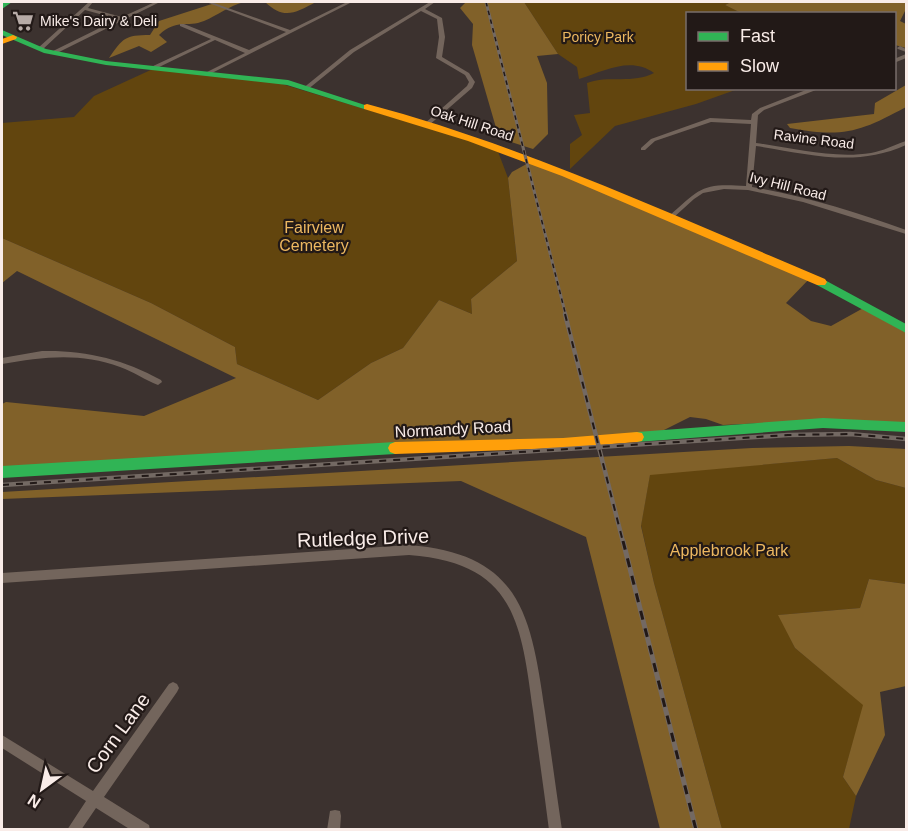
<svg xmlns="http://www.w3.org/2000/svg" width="908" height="831" viewBox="0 0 908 831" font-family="Helvetica,sans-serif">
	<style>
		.green { fill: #62450e }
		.forest { fill: #816129 }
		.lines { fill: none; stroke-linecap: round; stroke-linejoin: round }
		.street { fill: #73655c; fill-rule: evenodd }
		.fast { fill: #30b455; fill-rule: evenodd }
		.slow { fill: #ff9f0a; fill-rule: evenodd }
		.rail-far2-casing { stroke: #736963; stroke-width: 3 }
		.rail-far1-casing { stroke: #736963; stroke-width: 4.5 }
		.rail-casing { stroke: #736963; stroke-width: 5 }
		.rail-far2 { stroke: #221917; stroke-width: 1.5; stroke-dasharray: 4.5; stroke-linecap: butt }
		.rail-far1 { stroke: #221917; stroke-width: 2; stroke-dasharray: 7; stroke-linecap: butt }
		.rail { stroke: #221917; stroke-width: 3; stroke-dasharray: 9; stroke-linecap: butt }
		.labels { text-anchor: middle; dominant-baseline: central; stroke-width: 4.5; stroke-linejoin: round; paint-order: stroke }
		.far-poi-label { font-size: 14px; fill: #f9ece8; stroke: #221917; text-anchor: start }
		.far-park-label { font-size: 14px; fill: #edb860; stroke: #221917 }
		.far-street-label { font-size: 14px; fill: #f9ece8; stroke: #221917 }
		.park-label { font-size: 16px; fill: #edb860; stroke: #221917 }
		.street-label { font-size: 16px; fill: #f9ece8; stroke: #221917 }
		.near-street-label { font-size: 20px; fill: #f9ece8; stroke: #221917 }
	</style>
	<rect width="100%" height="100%" fill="#3c322f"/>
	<path class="green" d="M 524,2 L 731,2 L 725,5 L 741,13 L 688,14 L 688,88 L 738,89 L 696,104 L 615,126 L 570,169 L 570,144 L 582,135 L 574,115 L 590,113 L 587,83 C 608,75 634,84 654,73 C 631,56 604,71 579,79 L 577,67 L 558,54 Z
		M 155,68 L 262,78 L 497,149 L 508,178 L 517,261 L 471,299 L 472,314 L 439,300 L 403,348 L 371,363 L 318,400 L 237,364 L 235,347 L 151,303 L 2,238 L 2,123 L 74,117 L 94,96 Z
		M 837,458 L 876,480 L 906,488 L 906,584 L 869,579 L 860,608 L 779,615 L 795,648 L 864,705 L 843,777 L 856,796 L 849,829 L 722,829 L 654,583 L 641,525 L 650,474 Z"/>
	<path class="forest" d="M 218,2 L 244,2 C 229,6 218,15 204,21 C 187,28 177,18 159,35 L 167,42 L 151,52 L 139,46 L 109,58 C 123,38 125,35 150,35 L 159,21 Z
		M 265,2 L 316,2 C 295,13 284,20 265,2 Z
		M 466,2 L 524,2 L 558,54 L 537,56 L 547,83 L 548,134 L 533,149 L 499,138 L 472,45 L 473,24 L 460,8 Z
		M 731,2 L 906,2 L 906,9 L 900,21 L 906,24 L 906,48 L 895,45 L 894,14 L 741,13 L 725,5 Z
		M 906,85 L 906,107 C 860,132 843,138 790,128 L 787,124 L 874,114 L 875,103 Z
		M 532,161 L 811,277 L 786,303 L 811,321 L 831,326 L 867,306 L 906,329 L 906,425 L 831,420 L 723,425 L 706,419 L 690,417 L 662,431 L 568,439 L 438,443 L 2,469 L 2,404 L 6,402 L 144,416 L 236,378 L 17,271 L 2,283 L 2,238 L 151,303 L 235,347 L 237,364 L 318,400 L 371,363 L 403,348 L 439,300 L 472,314 L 471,299 L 517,261 L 508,178 L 512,172 Z
		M 849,446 L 906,449 L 906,488 L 876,480 L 837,458 L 650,475 L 641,526 L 654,583 L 722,829 L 660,829 L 586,537 L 461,481 L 2,499 L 2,492 L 752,448 Z
		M 869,579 L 906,584 L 906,686 L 880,692 L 885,735 L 856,796 L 843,777 L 863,705 L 795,648 L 778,615 L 860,608 Z"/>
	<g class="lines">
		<path class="street" d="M 89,2 L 93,2 L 88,8 L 122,17 L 155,2 L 160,2 L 55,54 L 51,54 L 51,52 L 118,19 L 85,10 L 42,50 L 38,50 L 38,48 Z
			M 206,2 L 211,2 L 290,30 L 347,2 L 352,2 L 210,74 L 205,73 L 245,53 L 215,40 L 155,69 L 151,69 L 151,67 L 211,39 L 180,26 L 180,24 L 184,24 L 249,50 L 286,32 Z
			M 430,2 L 435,2 L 425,9 L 442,18 L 445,37 L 442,57 L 469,73 L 475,82 L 472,88 L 428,126 L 423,125 L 467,86 L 469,82 L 465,75 L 436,58 L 439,37 L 437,19 L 421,11 L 354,52 L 307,90 L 302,89 L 350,50 Z
			M 900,46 L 906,49 L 906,52 L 898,49 L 897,48 Z
			M 906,54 L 906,58 L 894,63 L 894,59 Z
			M 811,88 L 821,88 L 764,110 L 758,115 L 756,143 C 793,148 833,159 871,153 C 883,151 894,145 906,141 L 906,145 C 855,168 809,154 756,146 L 752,187 C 805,196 856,212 906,230 L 906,234 L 803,202 L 748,190 L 724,189 L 703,193 L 694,199 L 673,218 L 669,218 L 669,216 C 701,188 701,183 746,186 L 751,124 L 711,122 L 655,141 L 645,150 L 641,150 L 641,148 L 651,139 L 710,118 L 751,120 L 752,114 L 760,108 Z
			M 42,351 C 85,350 123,359 161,380 L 162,382 L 158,385 C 145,380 134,372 120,367 C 80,352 42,357 2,364 L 2,358 Z
			M 409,545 C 522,554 531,616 545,712 C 551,751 556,790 562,830 L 549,830 C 544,790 538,750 533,711 C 521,622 515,563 409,555 L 2,583 L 2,573 Z
			M 173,682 L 177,684 L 179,688 L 177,692 L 104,797 L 149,825 L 150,830 L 131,830 L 96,808 L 81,830 L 67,830 L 86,801 L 2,748 L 2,735 L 93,791 L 169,684 Z
			M 335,810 L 340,811 L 341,816 L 340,830 L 327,830 L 330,811 Z"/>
		<path class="fast" d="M 4,2 L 12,2 L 2,9 L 2,4 Z
			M 2,30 L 46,49 L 106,61 L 288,80 L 371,107 L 364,109 L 287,85 L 106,65 L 44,53 L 2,35 Z
			M 821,278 L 906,324 L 906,333 L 817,285 L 817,279 Z
			M 823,418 L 906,422 L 906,432 L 823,428 L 637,442 L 632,441 L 630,437 L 632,433 L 637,432 Z
			M 395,442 L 400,444 L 402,448 L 400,452 L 395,454 L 2,478 L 2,466 Z"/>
		<path class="slow" d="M 13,35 L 17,37 L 16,39 L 2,44 L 2,39 Z
			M 367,104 C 525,146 675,216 825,279 L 827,282 L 825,285 L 817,285 L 562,176 L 468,141 L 364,109 L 364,105 Z
			M 637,432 L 642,433 L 644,437 L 642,441 L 637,442 L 563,448 L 395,454 L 390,452 L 388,448 L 390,444 L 395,442 L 563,438 Z"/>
		<defs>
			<path id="rail-far2" d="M 486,2 L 566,316"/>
			<path id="rail-far1" d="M 565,314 L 623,542
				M 2,485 L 788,435 L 850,434 L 906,439"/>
			<path id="rail" d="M 623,541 L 696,830"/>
		</defs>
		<use href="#rail-far2" class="rail-far2-casing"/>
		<use href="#rail-far1" class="rail-far1-casing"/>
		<use href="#rail" class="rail-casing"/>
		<use href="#rail-far2" class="rail-far2"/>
		<use href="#rail-far1" class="rail-far1"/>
		<use href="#rail" class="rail"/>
	</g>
	<defs>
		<symbol id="supermarket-bare" viewBox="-9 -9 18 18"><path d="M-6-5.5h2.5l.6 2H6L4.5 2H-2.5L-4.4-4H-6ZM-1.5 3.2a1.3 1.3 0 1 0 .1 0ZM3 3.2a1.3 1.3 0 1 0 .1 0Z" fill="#b7aba7" stroke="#221917" stroke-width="2.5" paint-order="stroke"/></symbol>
	</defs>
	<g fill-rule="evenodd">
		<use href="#supermarket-bare" x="8" y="6" width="30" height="30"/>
	</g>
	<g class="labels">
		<g class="far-poi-label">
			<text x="40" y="21">Mike's Dairy &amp; Deli</text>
		</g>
		<g class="far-park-label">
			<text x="598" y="37">Poricy Park</text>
		</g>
		<g class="far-street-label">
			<text transform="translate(472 123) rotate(18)">Oak Hill Road</text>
			<text transform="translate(814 139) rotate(7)">Ravine Road</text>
			<text transform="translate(788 186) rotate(14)">Ivy Hill Road</text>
		</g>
		<g class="park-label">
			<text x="314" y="227">Fairview<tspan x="314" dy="18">Cemetery</tspan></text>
			<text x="729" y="550">Applebrook Park</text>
		</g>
		<g class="street-label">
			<text transform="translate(453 429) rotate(-3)">Normandy Road</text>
		</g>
		<g class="near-street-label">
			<text transform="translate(363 538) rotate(-2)">Rutledge Drive</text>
			<text transform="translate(118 733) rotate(-54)">Corn Lane</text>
		</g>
	</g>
	<rect width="908" height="831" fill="none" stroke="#f9ece8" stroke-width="6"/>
	<rect x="686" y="12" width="210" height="78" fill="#221917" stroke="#786d6b" stroke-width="1.5"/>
	<rect x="698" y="32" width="30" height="9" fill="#30b455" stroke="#786d6b" stroke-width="1.5"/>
	<text x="740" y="42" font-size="18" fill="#f9ece8">Fast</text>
	<rect x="698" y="62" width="30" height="9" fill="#ff9f0a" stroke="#786d6b" stroke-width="1.5"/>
	<text x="740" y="72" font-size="18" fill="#f9ece8">Slow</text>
	<g transform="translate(42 789) rotate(213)" stroke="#221917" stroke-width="4.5" paint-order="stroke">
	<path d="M0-4.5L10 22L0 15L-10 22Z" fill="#f9ece8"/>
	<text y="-9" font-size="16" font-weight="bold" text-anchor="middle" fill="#f9ece8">N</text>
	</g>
</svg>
